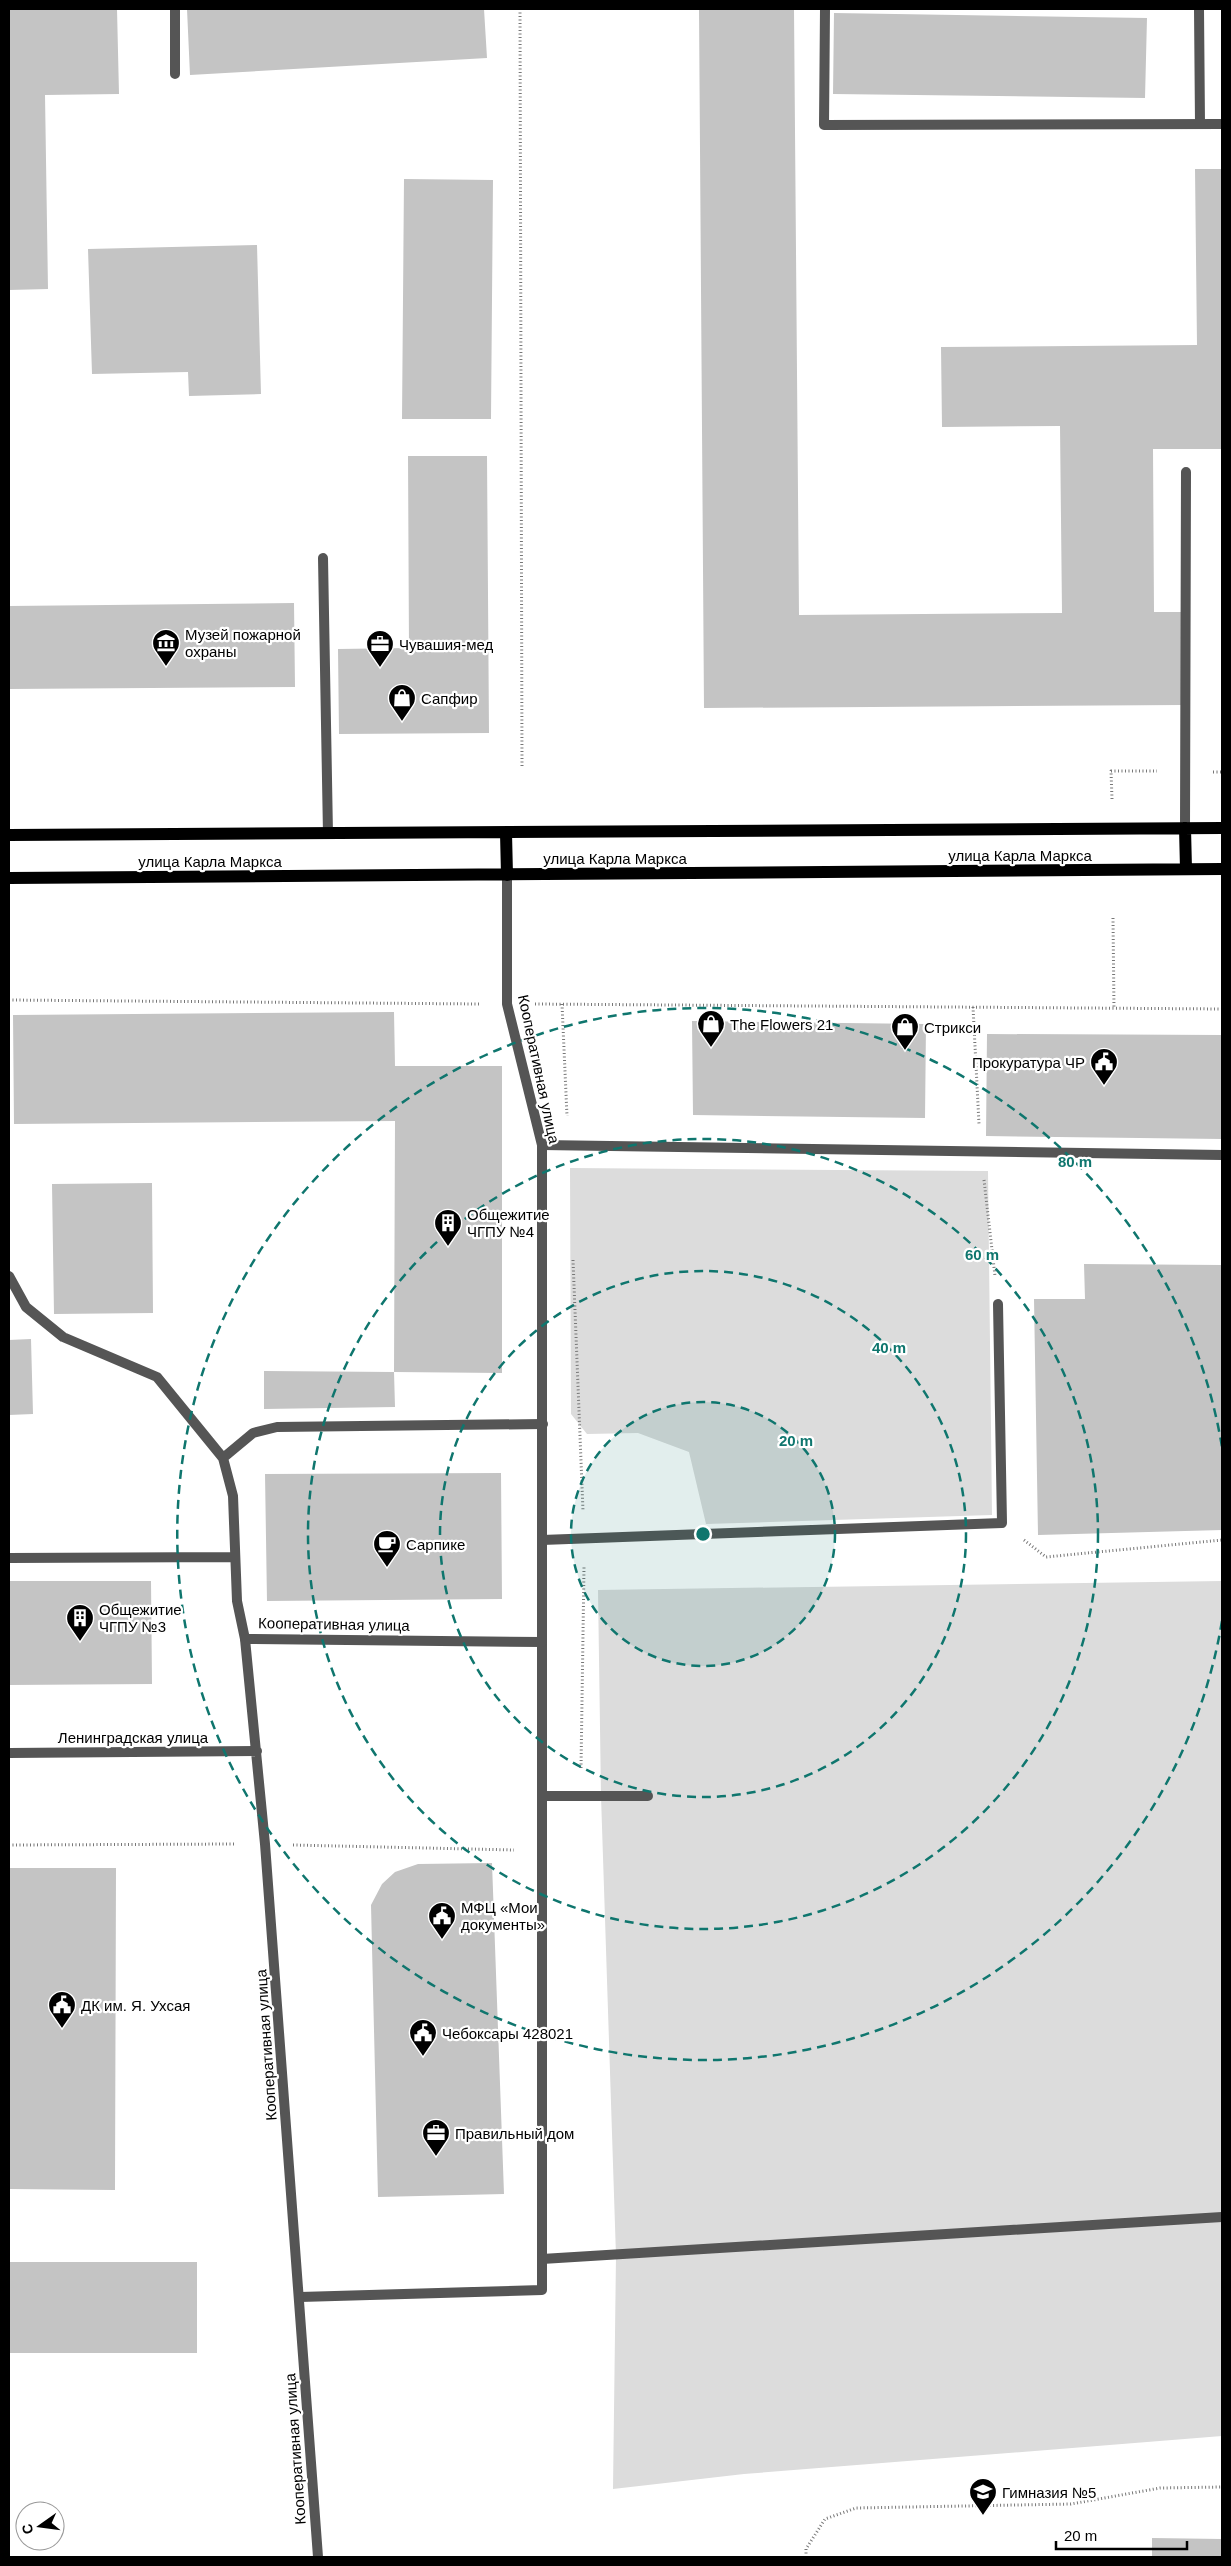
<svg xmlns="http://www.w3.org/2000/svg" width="1231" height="2566" viewBox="0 0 1231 2566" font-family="Helvetica,sans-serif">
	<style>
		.green { fill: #dcdcdc }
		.building { fill: #c4c4c4 }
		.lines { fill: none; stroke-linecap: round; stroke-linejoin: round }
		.path { stroke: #777; stroke-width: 3; stroke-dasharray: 1 2.5; stroke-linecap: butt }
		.service { stroke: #555; stroke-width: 10 }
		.minor { stroke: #555; stroke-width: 10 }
		.primary { stroke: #000; stroke-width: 12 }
		.ring { fill: none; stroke: #0f766e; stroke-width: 2.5; stroke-dasharray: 9 6 }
		.labels { text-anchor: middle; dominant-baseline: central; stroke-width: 4.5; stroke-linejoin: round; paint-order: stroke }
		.poi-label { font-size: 15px; fill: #000; stroke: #fff; text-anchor: start }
		.street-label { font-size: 15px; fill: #000; stroke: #fff }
		.centre { fill: #0f766e; stroke: #fff; stroke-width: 2.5 }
		.ring-label { font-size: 15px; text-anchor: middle; font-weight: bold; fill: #0f766e; stroke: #fff; stroke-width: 4.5; stroke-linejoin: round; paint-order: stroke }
	</style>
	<rect width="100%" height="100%" fill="#fff"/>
	<path class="green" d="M 570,1168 L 988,1171 L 992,1515 L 706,1524 L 689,1452 L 638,1433 L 587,1434 L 571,1414 Z
		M 1222,1581 L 1222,2436 L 744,2474 L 613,2489 L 616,2256 L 601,1796 L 598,1590 Z"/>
	<path class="building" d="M 9,9 L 117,9 L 119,94 L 45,95 L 48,289 L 9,290 Z
		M 187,9 L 484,9 L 487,58 L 190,75 Z
		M 699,9 L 794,9 L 799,615 L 1062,613 L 1060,426 L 942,427 L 941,347 L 1197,345 L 1195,169 L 1222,169 L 1222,449 L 1153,449 L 1154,612 L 1181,612 L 1182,705 L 704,708 Z
		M 834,13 L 1147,18 L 1145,98 L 833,94 Z
		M 404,179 L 493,180 L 491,419 L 402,419 Z
		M 257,245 L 261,394 L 189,396 L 188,372 L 92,374 L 88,249 Z
		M 408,456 L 487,456 L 489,733 L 339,734 L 338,649 L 409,648 Z
		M 294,603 L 295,687 L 9,689 L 9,606 Z
		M 394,1012 L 395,1066 L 502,1066 L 502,1373 L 394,1372 L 395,1121 L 14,1124 L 13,1015 Z
		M 692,1021 L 926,1024 L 925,1118 L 693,1115 Z
		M 987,1034 L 1222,1035 L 1222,1139 L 986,1136 Z
		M 152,1183 L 153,1313 L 54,1314 L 52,1184 Z
		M 1084,1264 L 1222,1265 L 1222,1530 L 1038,1535 L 1034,1299 L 1085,1299 Z
		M 31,1339 L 33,1414 L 9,1415 L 9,1340 Z
		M 264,1371 L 394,1372 L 395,1407 L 264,1409 Z
		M 501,1473 L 502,1599 L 267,1601 L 265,1474 Z
		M 9,1581 L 151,1581 L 152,1684 L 9,1685 Z
		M 492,1863 L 504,2194 L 378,2197 L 371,1905 L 382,1884 L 395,1872 L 418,1864 Z
		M 9,1868 L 116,1868 L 115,2190 L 9,2189 Z
		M 9,2262 L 197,2262 L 197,2353 L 9,2353 Z
		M 1152,2538 L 1222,2539 L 1222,2557 L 1152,2557 Z"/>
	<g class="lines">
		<path class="path" d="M 520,9 L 522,767
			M 1213,772 L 1222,772
			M 1112,799 L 1111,771 L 1157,771
			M 1113,918 L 1114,1009
			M 9,1000 L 479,1004
			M 535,1004 L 1222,1009
			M 562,1004 L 567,1116
			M 973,1007 L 979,1124
			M 984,1180 L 995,1276
			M 573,1260 L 583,1511
			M 1024,1540 L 1046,1557 L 1222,1540
			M 581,1768 L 584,1567
			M 9,1845 L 236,1844
			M 293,1845 L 514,1850
			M 806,2557 L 806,2549 L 825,2519 L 856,2508 L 1071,2504 L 1160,2488 L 1222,2487"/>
		<path class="service" d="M 175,9 L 175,74
			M 825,9 L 824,125 L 1222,124
			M 1199,9 L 1200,124
			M 323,558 L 328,834
			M 1185,828 L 1186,472
			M 542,1145 L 1222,1155
			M 9,1276 L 26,1307 L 63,1337 L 157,1377 L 223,1458 L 233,1496 L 237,1601 L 245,1639
			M 223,1458 L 253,1433 L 277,1427 L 543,1424
			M 542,1540 L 1002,1523 L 998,1304
			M 9,1558 L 235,1557
			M 542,1796 L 648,1796
			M 542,2259 L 1222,2217
			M 300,2297 L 542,2290 L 542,1642"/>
		<path class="minor" d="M 9,1753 L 257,1751
			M 318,2557 L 265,1844 L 245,1639 L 542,1642 L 542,1145 L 507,1004 L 507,875"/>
		<path class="primary" d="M 1185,828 L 1186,869
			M 506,833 L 507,875
			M 9,835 L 1222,828
			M 9,878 L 1222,869"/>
	</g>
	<circle cx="703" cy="1534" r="132" fill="#0f766e" fill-opacity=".12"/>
	<g class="ring">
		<circle cx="703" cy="1534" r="132"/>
		<circle cx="703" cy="1534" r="263"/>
		<circle cx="703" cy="1534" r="395"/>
		<path d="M1222 1621A526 526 0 1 1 1222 1447"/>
	</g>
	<defs>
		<symbol id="museum-pin" viewBox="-11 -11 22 30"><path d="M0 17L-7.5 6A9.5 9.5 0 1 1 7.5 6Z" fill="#000" stroke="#fff"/><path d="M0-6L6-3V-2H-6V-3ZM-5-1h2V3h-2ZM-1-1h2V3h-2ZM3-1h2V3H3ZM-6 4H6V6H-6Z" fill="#fff"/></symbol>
		<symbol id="office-pin" viewBox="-11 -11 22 30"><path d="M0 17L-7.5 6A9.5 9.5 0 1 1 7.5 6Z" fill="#000" stroke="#fff"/><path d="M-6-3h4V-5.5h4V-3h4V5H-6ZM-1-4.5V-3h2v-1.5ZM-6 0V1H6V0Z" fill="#fff"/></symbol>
		<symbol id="shop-pin" viewBox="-11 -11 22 30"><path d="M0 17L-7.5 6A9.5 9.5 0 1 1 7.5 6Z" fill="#000" stroke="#fff"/><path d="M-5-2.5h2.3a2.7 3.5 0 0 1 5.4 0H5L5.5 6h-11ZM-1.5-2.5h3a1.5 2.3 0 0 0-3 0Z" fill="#fff"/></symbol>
		<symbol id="civic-pin" viewBox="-11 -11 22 30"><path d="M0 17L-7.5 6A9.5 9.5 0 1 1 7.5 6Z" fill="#000" stroke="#fff"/><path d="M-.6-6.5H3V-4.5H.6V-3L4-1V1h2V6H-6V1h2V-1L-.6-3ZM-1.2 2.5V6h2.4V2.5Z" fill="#fff"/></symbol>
		<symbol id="building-pin" viewBox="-11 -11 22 30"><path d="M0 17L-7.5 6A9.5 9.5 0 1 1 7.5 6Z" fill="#000" stroke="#fff"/><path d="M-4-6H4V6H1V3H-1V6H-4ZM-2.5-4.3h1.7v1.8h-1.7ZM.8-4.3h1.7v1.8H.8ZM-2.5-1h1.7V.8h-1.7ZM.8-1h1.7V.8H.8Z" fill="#fff"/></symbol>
		<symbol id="cafe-pin" viewBox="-11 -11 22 30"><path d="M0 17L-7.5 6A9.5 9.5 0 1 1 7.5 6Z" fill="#000" stroke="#fff"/><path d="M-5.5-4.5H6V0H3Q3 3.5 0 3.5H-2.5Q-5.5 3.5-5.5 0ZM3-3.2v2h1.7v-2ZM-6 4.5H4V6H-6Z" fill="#fff"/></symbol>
		<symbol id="school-pin" viewBox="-11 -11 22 30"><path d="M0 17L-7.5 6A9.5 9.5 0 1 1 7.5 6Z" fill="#000" stroke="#fff"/><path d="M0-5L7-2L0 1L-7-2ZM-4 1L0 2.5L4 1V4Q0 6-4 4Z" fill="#fff"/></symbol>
	</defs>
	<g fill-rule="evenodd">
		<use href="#museum-pin" x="150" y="627" width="32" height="43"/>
		<use href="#office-pin" x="364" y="628" width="32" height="43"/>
		<use href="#shop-pin" x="386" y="682" width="32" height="43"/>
		<use href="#shop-pin" x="695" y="1008" width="32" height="43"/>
		<use href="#shop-pin" x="889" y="1011" width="32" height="43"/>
		<use href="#civic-pin" x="1088" y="1046" width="32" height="43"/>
		<use href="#building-pin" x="432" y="1207" width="32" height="43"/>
		<use href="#cafe-pin" x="371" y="1528" width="32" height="43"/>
		<use href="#building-pin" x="64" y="1602" width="32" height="43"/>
		<use href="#civic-pin" x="426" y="1900" width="32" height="43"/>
		<use href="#civic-pin" x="46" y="1989" width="32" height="43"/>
		<use href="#civic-pin" x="407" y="2017" width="32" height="43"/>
		<use href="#office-pin" x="420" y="2117" width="32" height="43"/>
		<use href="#school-pin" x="967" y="2476" width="32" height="43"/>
	</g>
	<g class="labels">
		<g class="poi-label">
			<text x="185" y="634">Музей пожарной<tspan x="185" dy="17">охраны</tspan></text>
			<text x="399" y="644">Чувашия-мед</text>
			<text x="421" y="698">Сапфир</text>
			<text x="730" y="1024">The Flowers 21</text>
			<text x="924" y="1027">Стрикси</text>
			<text x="1085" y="1062" text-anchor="end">Прокуратура ЧР</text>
			<text x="467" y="1214">Общежитие<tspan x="467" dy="17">ЧГПУ №4</tspan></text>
			<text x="406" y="1544">Сарпике</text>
			<text x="99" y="1609">Общежитие<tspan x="99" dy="17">ЧГПУ №3</tspan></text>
			<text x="461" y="1907">МФЦ «Мои<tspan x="461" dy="17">документы»</tspan></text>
			<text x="81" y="2005">ДК им. Я. Ухсая</text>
			<text x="442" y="2033">Чебоксары 428021</text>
			<text x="455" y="2133">Правильный дом</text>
			<text x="1002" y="2492">Гимназия №5</text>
		</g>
		<g class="street-label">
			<text x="1020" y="855">улица Карла Маркса</text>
			<text x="615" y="858">улица Карла Маркса</text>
			<text x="210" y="861">улица Карла Маркса</text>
			<text transform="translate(539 1069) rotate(78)">Кооперативная улица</text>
			<text transform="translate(334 1624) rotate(1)">Кооперативная улица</text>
			<text x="133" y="1737">Ленинградская улица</text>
			<text transform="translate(266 2045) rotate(-94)">Кооперативная улица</text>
			<text transform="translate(295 2449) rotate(-94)">Кооперативная улица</text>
		</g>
	</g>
	<circle cx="703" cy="1534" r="8" class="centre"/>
	<g class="ring-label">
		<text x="1075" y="1167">80 m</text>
		<text x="982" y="1260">60 m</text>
		<text x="889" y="1353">40 m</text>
		<text x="796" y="1446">20 m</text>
	</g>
	<rect width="1231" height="2566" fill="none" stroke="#000000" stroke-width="20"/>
	<g transform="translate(40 2526) rotate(256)"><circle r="24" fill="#ffffff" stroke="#999999"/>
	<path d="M0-4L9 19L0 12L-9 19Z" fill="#000000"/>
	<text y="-8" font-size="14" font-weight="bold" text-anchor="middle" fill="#000000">С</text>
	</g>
	<path d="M1056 2541v8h131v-8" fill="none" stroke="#000000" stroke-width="2.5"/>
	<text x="1064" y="2541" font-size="15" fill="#000000" stroke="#ffffff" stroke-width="4" paint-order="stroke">20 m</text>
</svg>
